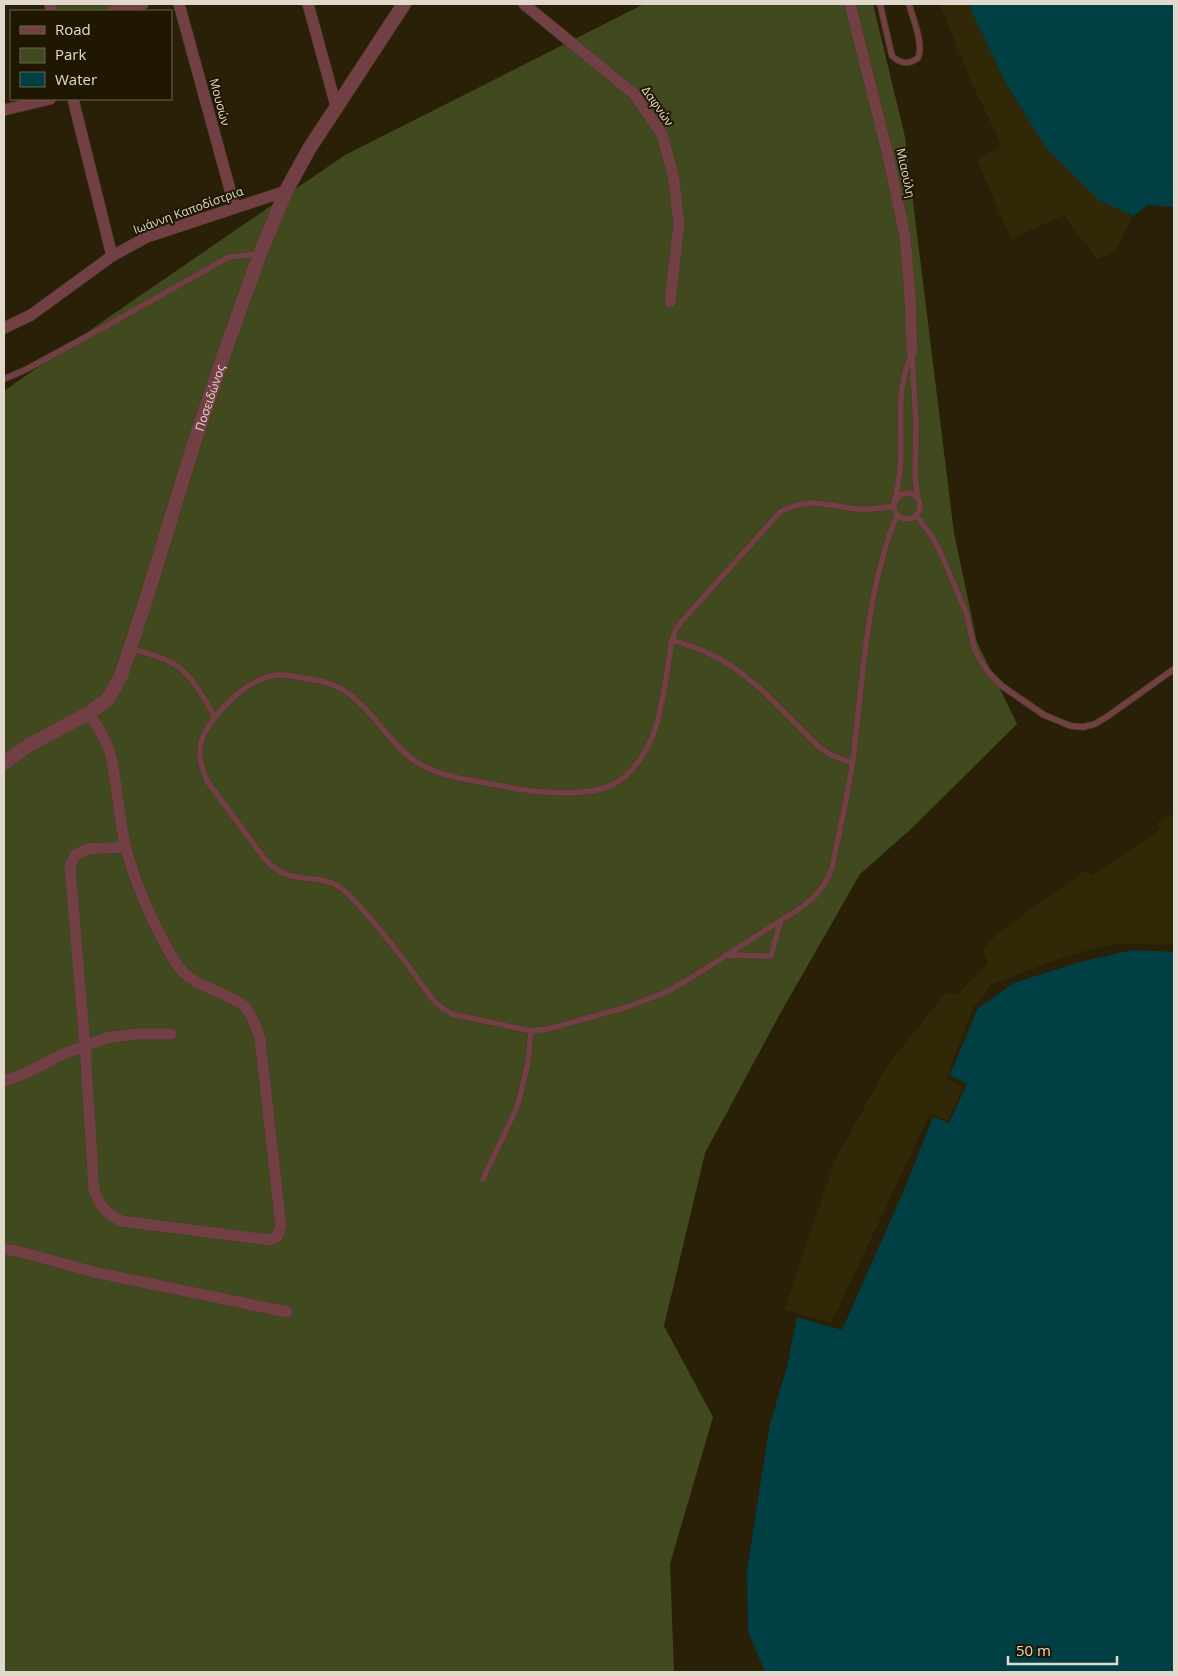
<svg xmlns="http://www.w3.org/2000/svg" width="1178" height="1676" viewBox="0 0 1178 1676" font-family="'Open Sans',sans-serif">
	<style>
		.green { fill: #414a1e }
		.sand { fill: #312807 }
		.water { fill: #004044 }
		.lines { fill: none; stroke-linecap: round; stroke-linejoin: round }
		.service-casing { stroke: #473e27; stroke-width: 7 }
		.minor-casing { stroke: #473e27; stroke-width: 12 }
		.tertiary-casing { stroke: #473e27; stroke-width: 15 }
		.service { stroke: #723f44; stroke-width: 5.5 }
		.minor { stroke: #723f44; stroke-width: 11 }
		.tertiary { stroke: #723f44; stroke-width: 14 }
		.labels { text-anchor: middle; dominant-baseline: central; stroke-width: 4; stroke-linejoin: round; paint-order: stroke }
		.street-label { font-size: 12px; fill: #e0d9cb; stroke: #201701 }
	</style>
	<rect width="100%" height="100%" fill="#2a2008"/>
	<path class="green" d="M 55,4 L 136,4 L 108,11 L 57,11 Z
		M 644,4 L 873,4 L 905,137 L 954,533 L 977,642 L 1017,724 L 911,829 L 860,874 L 781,1012 L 705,1153 L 664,1326 L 713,1417 L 670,1564 L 674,1672 L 4,1672 L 4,391 L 109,317 L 345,155 Z"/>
	<path class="sand" d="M 940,4 L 969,4 L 974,17 L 1007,85 L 1046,148 L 1099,200 L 1133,216 L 1116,250 L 1097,260 L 1064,215 L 1011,239 L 977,160 L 1002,146 L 973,86 Z
		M 1171,814 L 1174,817 L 1174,944 L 1113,944 L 1066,956 L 992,984 L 974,1006 L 946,1078 L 963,1088 L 948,1120 L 930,1114 L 831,1323 L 785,1310 L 836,1158 L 888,1065 L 945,993 L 957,995 L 988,963 L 982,950 L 999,932 L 1086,870 L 1091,876 L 1161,829 L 1157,823 Z"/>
	<path class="water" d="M 969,4 L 1174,4 L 1174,207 L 1148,205 L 1133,216 L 1099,200 L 1046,148 L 1007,85 L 974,17 Z
		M 1132,950 L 1174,952 L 1174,1672 L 765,1672 L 748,1631 L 747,1570 L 770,1424 L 787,1367 L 797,1317 L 842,1330 L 905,1188 L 933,1117 L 949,1123 L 967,1084 L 950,1075 L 978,1008 L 1014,983 L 1080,962 Z"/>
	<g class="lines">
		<defs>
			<path id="service" d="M 880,4 L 892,56 C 901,64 908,65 918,58 C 924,44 913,19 909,4
				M 912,355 L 916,422 L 915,476 L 918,500
				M 4,379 L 25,370 L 108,325 L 229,257 L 260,254
				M894 506a13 13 0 1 1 26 0a13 13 0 1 1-26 0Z
				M 894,502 C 905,464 899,435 901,397 C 902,381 907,366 912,351
				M 894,506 C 882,508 871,510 859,509 C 826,507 814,495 780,512 L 682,621 L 676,629 L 672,640 C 667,669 664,701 655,729 C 649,749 632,776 612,785 C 585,797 536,793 507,787 C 479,781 445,779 420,764 C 397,751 380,723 362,705 C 346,689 331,682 309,679 C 299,678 288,674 279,675 C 252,676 225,703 210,724 C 196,742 198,761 207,781 L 264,858 C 271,865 277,871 286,874 C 303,881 322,876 338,886 C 351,894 360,907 370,918 C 393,944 413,972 433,1000 L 442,1008 L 452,1014 L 531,1031 L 548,1029 L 627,1007 L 664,993 L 683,983 L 805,905 C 818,894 826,885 832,868 C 839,832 848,796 853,760 C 863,678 866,592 897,514
				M 916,515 L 931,535 L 939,549 L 966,612 L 974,648 L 981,661 L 988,672 L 1002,686 L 1044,715 L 1071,726 L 1083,727 L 1095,724 L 1108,716 L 1174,669
				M 672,640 C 691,646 709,652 725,662 C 761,684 789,718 819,747 L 831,755 L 852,763
				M 131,649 C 147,653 168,658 181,669 C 196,682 205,701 215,717
				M 726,955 L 771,956 L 781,920
				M 483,1179 L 518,1105 L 528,1062 L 531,1031"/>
			<path id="minor" d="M 50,4 L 51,11
				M 179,4 L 235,208
				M 308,4 L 336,106
				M 524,4 L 634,94 L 662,134 L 674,179 L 679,224 L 670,302
				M 850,4 L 887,151 L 905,236 L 910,296 L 912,351
				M 112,11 L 143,4
				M 73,99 L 112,256
				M 4,110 L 50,99
				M 4,328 L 31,315 L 112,256 L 147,237 L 286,191
				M 89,713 C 97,725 106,739 110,753 C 118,784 118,817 126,848 C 135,884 156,931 176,963 C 189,984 213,988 233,999 C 237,1002 243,1004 246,1008 C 253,1017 256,1027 260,1039 L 281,1226 L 277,1237 L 270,1240 L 121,1221 C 105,1212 100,1207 94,1190 L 85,1045 L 70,866 L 75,855 L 87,849 L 126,847
				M 4,1081 L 26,1073 L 61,1055 L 106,1038 L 137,1034 L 171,1034
				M 4,1249 L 21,1252 L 94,1272 L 287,1312"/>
			<g id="tertiary">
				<path id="s1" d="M 4,763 L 29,745 L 89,713 L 108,699 L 121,676 L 146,600 L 194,443 L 223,357 L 260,254 L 286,191 L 309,149 L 404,4"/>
			</g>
		</defs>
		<use href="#service" class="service-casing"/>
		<use href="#minor" class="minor-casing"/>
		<use href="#tertiary" class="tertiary-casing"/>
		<use href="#service" class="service"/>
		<use href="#minor" class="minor"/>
		<use href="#tertiary" class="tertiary"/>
	</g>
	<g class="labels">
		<g class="street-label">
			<text transform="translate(220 102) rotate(75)">Μουσών</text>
			<text transform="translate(658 106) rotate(55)">Δαφνών</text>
			<text transform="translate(906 173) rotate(78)">Μιαούλη</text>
			<text transform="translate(188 210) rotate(-20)">Ιωάννη Καποδίστρια</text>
			<text stroke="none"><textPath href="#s1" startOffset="441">Ποσειδώνος</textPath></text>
		</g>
	</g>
	<rect width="1178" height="1676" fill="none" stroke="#e0d9cb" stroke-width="10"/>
	<rect x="10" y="10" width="162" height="90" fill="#201701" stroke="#6d6552"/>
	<rect x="20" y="26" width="25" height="8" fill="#723f44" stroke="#6d6552"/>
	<text x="55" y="35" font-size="15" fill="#e0d9cb">Road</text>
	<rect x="20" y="48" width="25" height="15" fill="#414a1e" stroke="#6d6552"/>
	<text x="55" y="60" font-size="15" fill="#e0d9cb">Park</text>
	<rect x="20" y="72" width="25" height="15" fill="#004044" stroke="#6d6552"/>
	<text x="55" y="85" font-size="15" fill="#e0d9cb">Water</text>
	<path d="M1008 1656v8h109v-8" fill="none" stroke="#e0d9cb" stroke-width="2.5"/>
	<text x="1016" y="1656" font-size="15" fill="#e0d9cb" stroke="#201701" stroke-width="4" paint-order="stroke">50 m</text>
</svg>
